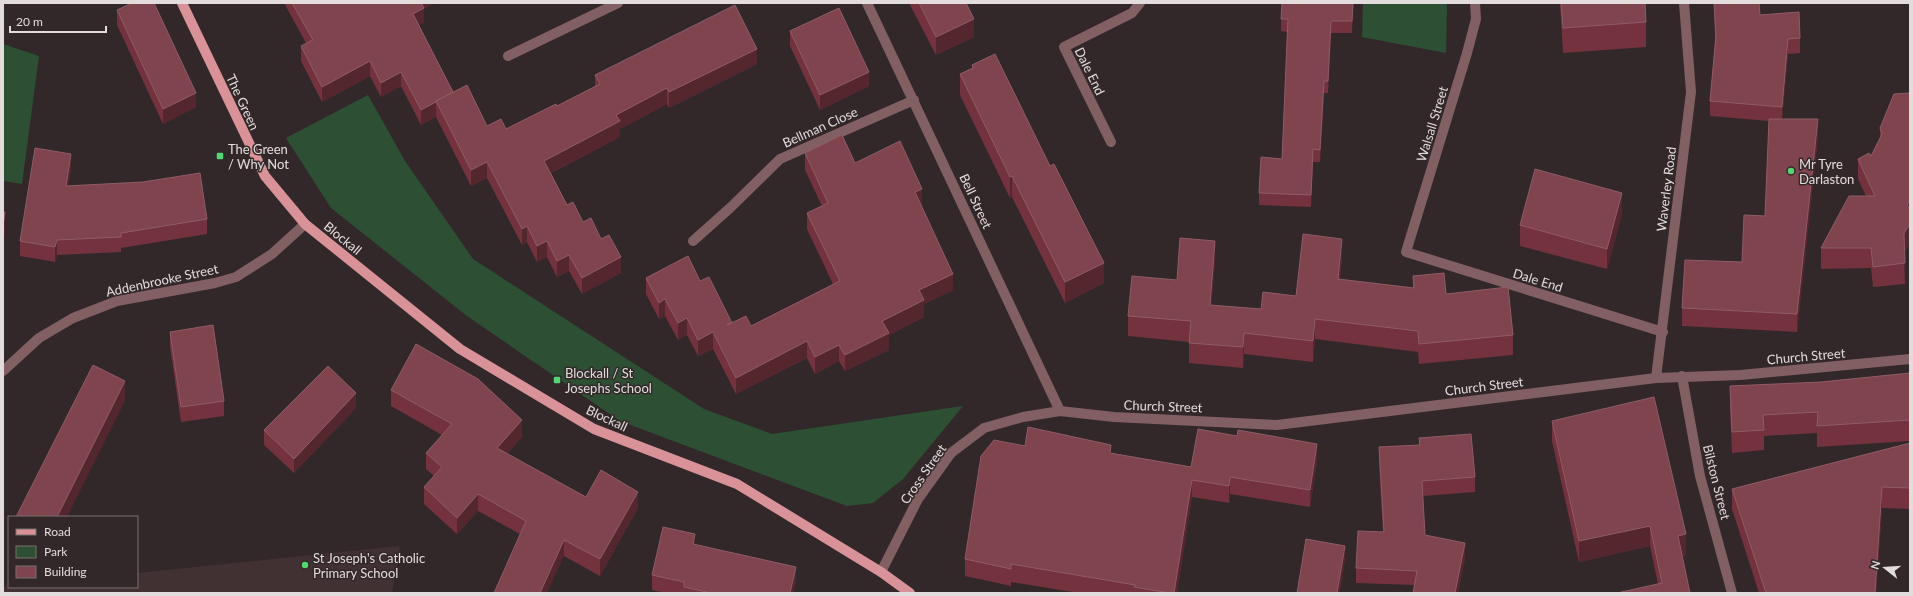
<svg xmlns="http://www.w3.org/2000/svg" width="1913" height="596" viewBox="0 0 1913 596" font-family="Lato,sans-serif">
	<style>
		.built { fill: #423133 }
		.green { fill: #2d5034 }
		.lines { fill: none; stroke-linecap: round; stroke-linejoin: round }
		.minor { stroke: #825f62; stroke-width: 10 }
		.major { stroke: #d89298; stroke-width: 10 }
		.wall { fill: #73323d }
		.shaded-wall { fill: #54262e }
		.building { fill: #7f444e; stroke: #8f5c65 }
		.poi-dot { fill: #51d674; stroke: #322829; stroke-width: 1.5 }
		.labels { text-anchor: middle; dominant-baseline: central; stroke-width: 3; stroke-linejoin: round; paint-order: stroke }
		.street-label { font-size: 13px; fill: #e3dcdd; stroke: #322829 }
		.poi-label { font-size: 13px; fill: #e3dcdd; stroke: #322829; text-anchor: start }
	</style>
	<rect width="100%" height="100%" fill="#322829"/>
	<path class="built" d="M 400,546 L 392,593 L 3,593 L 3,587 L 9,586 L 137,587 L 137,573 Z"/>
	<path class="green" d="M 1363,3 L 1447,3 L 1446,53 L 1362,37 Z
		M 3,44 L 39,56 L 22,184 L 3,181 Z
		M 368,95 L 405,161 L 473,259 L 704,409 L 772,434 L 963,406 L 903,479 L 873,503 L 847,506 L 620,421 L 467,316 L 331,208 L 286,138 Z"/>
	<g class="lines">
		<path class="minor" d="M 867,3 L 1060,411
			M 1475,3 L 1476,19 L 1467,53 L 1406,252 L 1663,332
			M 508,56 L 618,3
			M 1111,142 L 1064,47 L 1132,13 L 1140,3
			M 693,241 L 730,208 L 780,159 L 914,100
			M 3,371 L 39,338 L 73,318 L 117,301 L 215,283 L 236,277 L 272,254 L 305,224
			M 1682,376 L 1700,476 L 1732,593
			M 1656,378 L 1691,92 L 1684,3
			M 881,572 L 918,499 L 951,453 L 984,428 L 1023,417 L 1060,411 L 1114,417 L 1277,425 L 1656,378 L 1740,375 L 1910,359"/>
		<path class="major" d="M 182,3 L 265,176 L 305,224 L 460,349 L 594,429 L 737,484 L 881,572 L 910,593"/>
	</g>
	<path class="wall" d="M 284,3 L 434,3 L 424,9 L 424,22 L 419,25 L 453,92 L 487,126 L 506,129 L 557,106 L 595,86 L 595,75 L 757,64 L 669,108 L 667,104 L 620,129 L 620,137 L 551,173 L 567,205 L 583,222 L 601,239 L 621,273 L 582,294 L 569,271 L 557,277 L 547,257 L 537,262 L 527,242 L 522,245 L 487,178 L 471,186 L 436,117 L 421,125 L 401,86 L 381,97 L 370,76 L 322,102 L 301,61 L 301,46 L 306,43 Z
		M 909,3 L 966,3 L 974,37 L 936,55 Z
		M 1353,3 L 1352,33 L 1331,33 L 1328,93 L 1324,93 L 1320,162 L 1313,162 L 1311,207 L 1259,205 L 1259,193 L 1282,159 L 1287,32 L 1281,31 L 1281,19 Z
		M 1560,3 L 1645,3 L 1646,22 L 1646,47 L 1563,53 Z
		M 1714,3 L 1759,3 L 1760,15 L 1800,38 L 1800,53 L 1788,54 L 1782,119 L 1818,137 L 1797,332 L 1682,326 L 1682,308 L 1742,262 L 1765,216 L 1769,121 L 1710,116 L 1710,101 L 1715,40 Z
		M 117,10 L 196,107 L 163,124 L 117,25 Z
		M 790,31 L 869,86 L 820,110 L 790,46 Z
		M 972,65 L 1104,283 L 1065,303 L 1012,197 L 1010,198 L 960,95 L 960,74 L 972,68 Z
		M 1910,93 L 1910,244 L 1904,252 L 1905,284 L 1873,287 L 1871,268 L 1821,269 L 1821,248 L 1866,196 L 1858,179 L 1858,159 L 1871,156 L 1880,139 L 1880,128 Z
		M 805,153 L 855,163 L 922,205 L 921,206 L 953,290 L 924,304 L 924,317 L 889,335 L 889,350 L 845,371 L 839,361 L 815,374 L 807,358 L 736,394 L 713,349 L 698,356 L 687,335 L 678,340 L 665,316 L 659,319 L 646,294 L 646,278 L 700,281 L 732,323 L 751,326 L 833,284 L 807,229 L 807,213 L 822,206 L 805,170 Z
		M 71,169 L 68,186 L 207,219 L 207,234 L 121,248 L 121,252 L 57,255 L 55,262 L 20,256 L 20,241 Z
		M 1622,214 L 1607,269 L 1520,246 L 1520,225 Z
		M 1342,259 L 1340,280 L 1413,288 L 1413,276 L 1446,294 L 1513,335 L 1513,355 L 1419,364 L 1418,352 L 1315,339 L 1313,362 L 1244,354 L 1243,368 L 1189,363 L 1189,342 L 1128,336 L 1128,316 L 1177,280 L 1215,261 L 1211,305 L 1261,309 L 1296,296 Z
		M 170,332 L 224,401 L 224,416 L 181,422 L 170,347 Z
		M 1910,373 L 1910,441 L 1817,447 L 1817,433 L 1764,436 L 1764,450 L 1732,453 L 1730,407 L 1730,386 L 1821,382 Z
		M 391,390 L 522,437 L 507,454 L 586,497 L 638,508 L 600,576 L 564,556 L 520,534 L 478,511 L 457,534 L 424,504 L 424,487 L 434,476 L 426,469 L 426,453 L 442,435 L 391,406 Z
		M 356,408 L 294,473 L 264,445 L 264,430 Z
		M 1552,421 L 1686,555 L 1682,556 L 1690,593 L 1658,584 L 1650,546 L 1579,562 L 1552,441 Z
		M 1419,438 L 1475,477 L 1475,492 L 1423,496 L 1425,535 L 1465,558 L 1458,593 L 1413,593 L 1414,585 L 1356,583 L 1356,568 L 1383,532 L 1379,462 L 1379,447 L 1419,445 Z
		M 1910,443 L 1910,509 L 1882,508 L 1876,593 L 1759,593 L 1732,509 L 1732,489 Z
		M 1111,453 L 1191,467 L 1317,462 L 1310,507 L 1230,494 L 1229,503 L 1192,497 L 1177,593 L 1079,593 L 1011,582 L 1011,586 L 965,576 L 965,559 Z
		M 695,545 L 796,582 L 793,593 L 666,593 L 652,590 L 652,575 Z"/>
	<path class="shaded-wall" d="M 418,3 L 434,3 L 424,9 L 424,22 L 413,28 L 413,14 Z
		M 974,19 L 974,37 L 936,55 L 936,37 Z
		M 1331,21 L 1331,33 L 1328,93 L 1328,81 Z
		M 1788,39 L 1788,54 L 1782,122 L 1782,107 Z
		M 757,49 L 757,64 L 669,108 L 669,92 Z
		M 370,61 L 370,76 L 322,102 L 322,87 Z
		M 401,72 L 401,86 L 381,97 L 381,83 Z
		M 869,72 L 869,86 L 820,110 L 820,95 Z
		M 1324,81 L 1324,93 L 1320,162 L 1320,150 Z
		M 667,88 L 667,104 L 620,129 L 620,137 L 544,176 L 544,161 L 616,115 Z
		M 196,93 L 196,107 L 163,124 L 163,109 Z
		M 436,102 L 436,117 L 421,125 L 421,110 Z
		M 1818,119 L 1818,137 L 1797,332 L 1797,314 Z
		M 1313,149 L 1313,162 L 1311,207 L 1311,195 Z
		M 71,154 L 71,169 L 66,201 L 66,186 Z
		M 487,162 L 487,178 L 471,186 L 471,170 Z
		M 1012,176 L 1012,197 L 1010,198 L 1010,177 Z
		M 922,189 L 922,205 L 915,209 L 915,192 Z
		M 1622,193 L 1622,214 L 1607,269 L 1607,249 Z
		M 1910,199 L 1910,219 L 1907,205 Z
		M 5,212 L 5,232 L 3,246 L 3,226 Z
		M 1910,224 L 1910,244 L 1904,253 L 1904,233 Z
		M 527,226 L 527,242 L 522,245 L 522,229 Z
		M 1342,239 L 1342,259 L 1338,300 L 1338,279 Z
		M 57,240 L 57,255 L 55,262 L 55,247 Z
		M 547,241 L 547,257 L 537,262 L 537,246 Z
		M 1215,241 L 1215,261 L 1210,325 L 1210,305 Z
		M 569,255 L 569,271 L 557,277 L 557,261 Z
		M 621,257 L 621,273 L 582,294 L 582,278 Z
		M 1104,263 L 1104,283 L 1065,303 L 1065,282 Z
		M 953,274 L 953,290 L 924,304 L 924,317 L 889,335 L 889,350 L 845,371 L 845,355 L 919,290 Z
		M 665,299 L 665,316 L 659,319 L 659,303 Z
		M 687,318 L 687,335 L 678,340 L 678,323 Z
		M 1315,319 L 1315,339 L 1313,362 L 1313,341 Z
		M 713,332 L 713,349 L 698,356 L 698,340 Z
		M 1244,333 L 1244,354 L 1243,368 L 1243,347 Z
		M 807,341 L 807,358 L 736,394 L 736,378 Z
		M 839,345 L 839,361 L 815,374 L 815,357 Z
		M 125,381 L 125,401 L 67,517 L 57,517 Z
		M 356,393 L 356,408 L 294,473 L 294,459 Z
		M 522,420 L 522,437 L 497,465 L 497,448 Z
		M 1317,444 L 1317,462 L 1310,507 L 1310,490 Z
		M 1230,477 L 1230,494 L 1229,503 L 1229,486 Z
		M 1192,480 L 1192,497 L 1177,593 L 1174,593 Z
		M 1882,487 L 1882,508 L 1876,593 L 1875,593 Z
		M 638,492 L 638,508 L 600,576 L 600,559 Z
		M 478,494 L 478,511 L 457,534 L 457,518 Z
		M 1650,526 L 1650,546 L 1579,562 L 1579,541 Z
		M 695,534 L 695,549 L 693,544 Z
		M 1686,534 L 1686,555 L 1678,557 L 1678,536 Z
		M 564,540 L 564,556 L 547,593 L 540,593 Z
		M 1465,543 L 1465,558 L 1458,593 L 1455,593 Z
		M 1345,546 L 1345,561 L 1340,593 L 1337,593 Z
		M 796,567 L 796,582 L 793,593 L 790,593 Z"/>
	<path class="building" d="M 132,3 L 154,3 L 196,93 L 163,109 L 117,10 Z
		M 292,3 L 421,3 L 424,8 L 413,14 L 453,92 L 436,101 L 436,102 L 421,110 L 401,72 L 381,83 L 370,61 L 322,87 L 301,46 L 313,40 Z
		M 919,3 L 966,3 L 974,19 L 936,37 Z
		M 1282,3 L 1353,3 L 1352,21 L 1331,21 L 1328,81 L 1324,81 L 1320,150 L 1313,149 L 1311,195 L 1259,193 L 1261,157 L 1282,159 L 1288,19 L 1281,19 Z
		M 1561,3 L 1645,3 L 1646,22 L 1563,28 Z
		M 1714,3 L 1759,3 L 1760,15 L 1799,12 L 1800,38 L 1788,39 L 1782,107 L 1710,101 L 1716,36 Z
		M 735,5 L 757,49 L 669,92 L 667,88 L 616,115 L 620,121 L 544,161 L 567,205 L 573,202 L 583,222 L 591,218 L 601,239 L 609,235 L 621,257 L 582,278 L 569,255 L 557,261 L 547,241 L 537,246 L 527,226 L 522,229 L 487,162 L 471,170 L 436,101 L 467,85 L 487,126 L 501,119 L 506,129 L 556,104 L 557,106 L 600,84 L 595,75 Z
		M 839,8 L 869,72 L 820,95 L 790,31 Z
		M 995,54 L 1050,166 L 1054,164 L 1104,263 L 1065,282 L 1012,176 L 1010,177 L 960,74 L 973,68 L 972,65 Z
		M 1910,93 L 1910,199 L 1907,205 L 1910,209 L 1910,224 L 1904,233 L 1905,263 L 1873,267 L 1871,248 L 1821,248 L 1849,196 L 1875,196 L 1858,159 L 1869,153 L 1871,156 L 1882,134 L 1880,128 L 1894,94 Z
		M 1769,119 L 1818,119 L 1797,314 L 1682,308 L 1685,260 L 1742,262 L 1744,215 L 1765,216 Z
		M 842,135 L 855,163 L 900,141 L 922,189 L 915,192 L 953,274 L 919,290 L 924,300 L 882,321 L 889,333 L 845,355 L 839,345 L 815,357 L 807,341 L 736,378 L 713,332 L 698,340 L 687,318 L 678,323 L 665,299 L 659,303 L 646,278 L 688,256 L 700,281 L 709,277 L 732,323 L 727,325 L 746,316 L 751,326 L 840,281 L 807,213 L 828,203 L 805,153 Z
		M 35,148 L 71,154 L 66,186 L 143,182 L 200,173 L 207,219 L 121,233 L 121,237 L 57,240 L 55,247 L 20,241 Z
		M 1535,169 L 1622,193 L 1607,249 L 1520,225 Z
		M 3,212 L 5,212 L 3,226 Z
		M 1303,234 L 1342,239 L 1338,279 L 1414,288 L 1413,276 L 1444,273 L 1446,294 L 1508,287 L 1513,335 L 1419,344 L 1418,331 L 1315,319 L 1313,341 L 1244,333 L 1243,347 L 1189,343 L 1191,321 L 1128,316 L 1132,276 L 1177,280 L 1180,238 L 1215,241 L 1210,305 L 1261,309 L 1263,292 L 1296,296 Z
		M 213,325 L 224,401 L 181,407 L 170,332 Z
		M 416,344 L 478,379 L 522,420 L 497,448 L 586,497 L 601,470 L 638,492 L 600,559 L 564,540 L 540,593 L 494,593 L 526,521 L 478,494 L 457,518 L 424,487 L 442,467 L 426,453 L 452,424 L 391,390 Z
		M 93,365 L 125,381 L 57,517 L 16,517 Z
		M 328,366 L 356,393 L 294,459 L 264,430 Z
		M 1910,373 L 1910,420 L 1817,426 L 1818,412 L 1763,415 L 1764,430 L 1732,432 L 1730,386 L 1821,382 Z
		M 1654,397 L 1686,534 L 1678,536 L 1690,593 L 1617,593 L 1662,583 L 1650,526 L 1579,541 L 1552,421 Z
		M 1028,427 L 1111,445 L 1110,453 L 1191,467 L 1198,429 L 1237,436 L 1238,430 L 1317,444 L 1310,490 L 1230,477 L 1229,486 L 1192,480 L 1174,593 L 1170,593 L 1134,587 L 1135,585 L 1011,564 L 1011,569 L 965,559 L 981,456 L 994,440 L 1025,446 Z
		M 1471,434 L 1475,477 L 1422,481 L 1425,535 L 1465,543 L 1455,593 L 1413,593 L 1417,571 L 1356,568 L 1358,531 L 1384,532 L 1379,447 L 1420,445 L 1419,438 Z
		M 1910,443 L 1910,488 L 1882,487 L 1875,593 L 1766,593 L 1732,489 Z
		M 663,527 L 695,534 L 693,544 L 796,567 L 790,593 L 711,593 L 684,587 L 684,582 L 652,575 Z
		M 1306,539 L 1345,546 L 1337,593 L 1297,593 Z"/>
	<g class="poi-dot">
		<rect x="216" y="152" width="8" height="8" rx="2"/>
		<circle cx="1791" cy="171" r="4"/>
		<rect x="553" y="376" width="8" height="8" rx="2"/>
		<circle cx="305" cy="565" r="4"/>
	</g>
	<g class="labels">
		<g class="street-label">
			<text transform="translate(1090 71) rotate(64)">Dale End</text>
			<text transform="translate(243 102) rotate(65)">The Green</text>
			<text transform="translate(1432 124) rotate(-73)">Walsall Street</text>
			<text transform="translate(820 127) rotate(-24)">Bellman Close</text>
			<text transform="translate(1666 189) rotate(-83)">Waverley Road</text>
			<text transform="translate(976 201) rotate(65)">Bell Street</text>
			<text transform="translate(343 238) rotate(39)">Blockall</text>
			<text transform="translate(162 280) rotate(-12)">Addenbrooke Street</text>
			<text transform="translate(1538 280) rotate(17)">Dale End</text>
			<text transform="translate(1806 356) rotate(-5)">Church Street</text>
			<text transform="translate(1484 386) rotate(-7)">Church Street</text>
			<text transform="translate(1163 406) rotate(2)">Church Street</text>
			<text transform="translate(607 418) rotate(25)">Blockall</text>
			<text transform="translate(923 474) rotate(-55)">Cross Street</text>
			<text transform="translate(1717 482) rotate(76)">Bilston Street</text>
		</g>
		<g class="poi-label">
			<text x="228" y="149">The Green<tspan x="228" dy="15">/ Why Not</tspan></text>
			<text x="1799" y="164">Mr Tyre<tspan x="1799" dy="15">Darlaston</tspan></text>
			<text x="565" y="373">Blockall / St<tspan x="565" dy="15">Josephs School</tspan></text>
			<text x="313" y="558">St Joseph's Catholic<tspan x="313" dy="15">Primary School</tspan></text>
		</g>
	</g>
	<rect width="1913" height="596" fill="none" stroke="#e3dcdd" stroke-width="8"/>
	<rect x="8" y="516" width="130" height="72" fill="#322829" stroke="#797071"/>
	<rect x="16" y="529" width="20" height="6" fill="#d89298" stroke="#797071"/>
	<text x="44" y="536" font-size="12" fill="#e3dcdd">Road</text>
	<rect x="16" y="546" width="20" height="12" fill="#2d5034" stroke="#797071"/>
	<text x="44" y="556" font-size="12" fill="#e3dcdd">Park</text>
	<rect x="16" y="566" width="20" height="12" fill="#7f444e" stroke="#797071"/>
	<text x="44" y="576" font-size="12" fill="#e3dcdd">Building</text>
	<g transform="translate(1885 568) rotate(287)" stroke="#322829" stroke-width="3" paint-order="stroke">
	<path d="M0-3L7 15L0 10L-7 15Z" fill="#e3dcdd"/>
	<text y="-6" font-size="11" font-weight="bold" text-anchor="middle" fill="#e3dcdd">N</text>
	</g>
	<path d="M10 26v6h96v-6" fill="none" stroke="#e3dcdd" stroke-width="2"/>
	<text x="16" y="26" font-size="12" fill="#e3dcdd" stroke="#322829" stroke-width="3" paint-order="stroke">20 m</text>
</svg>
